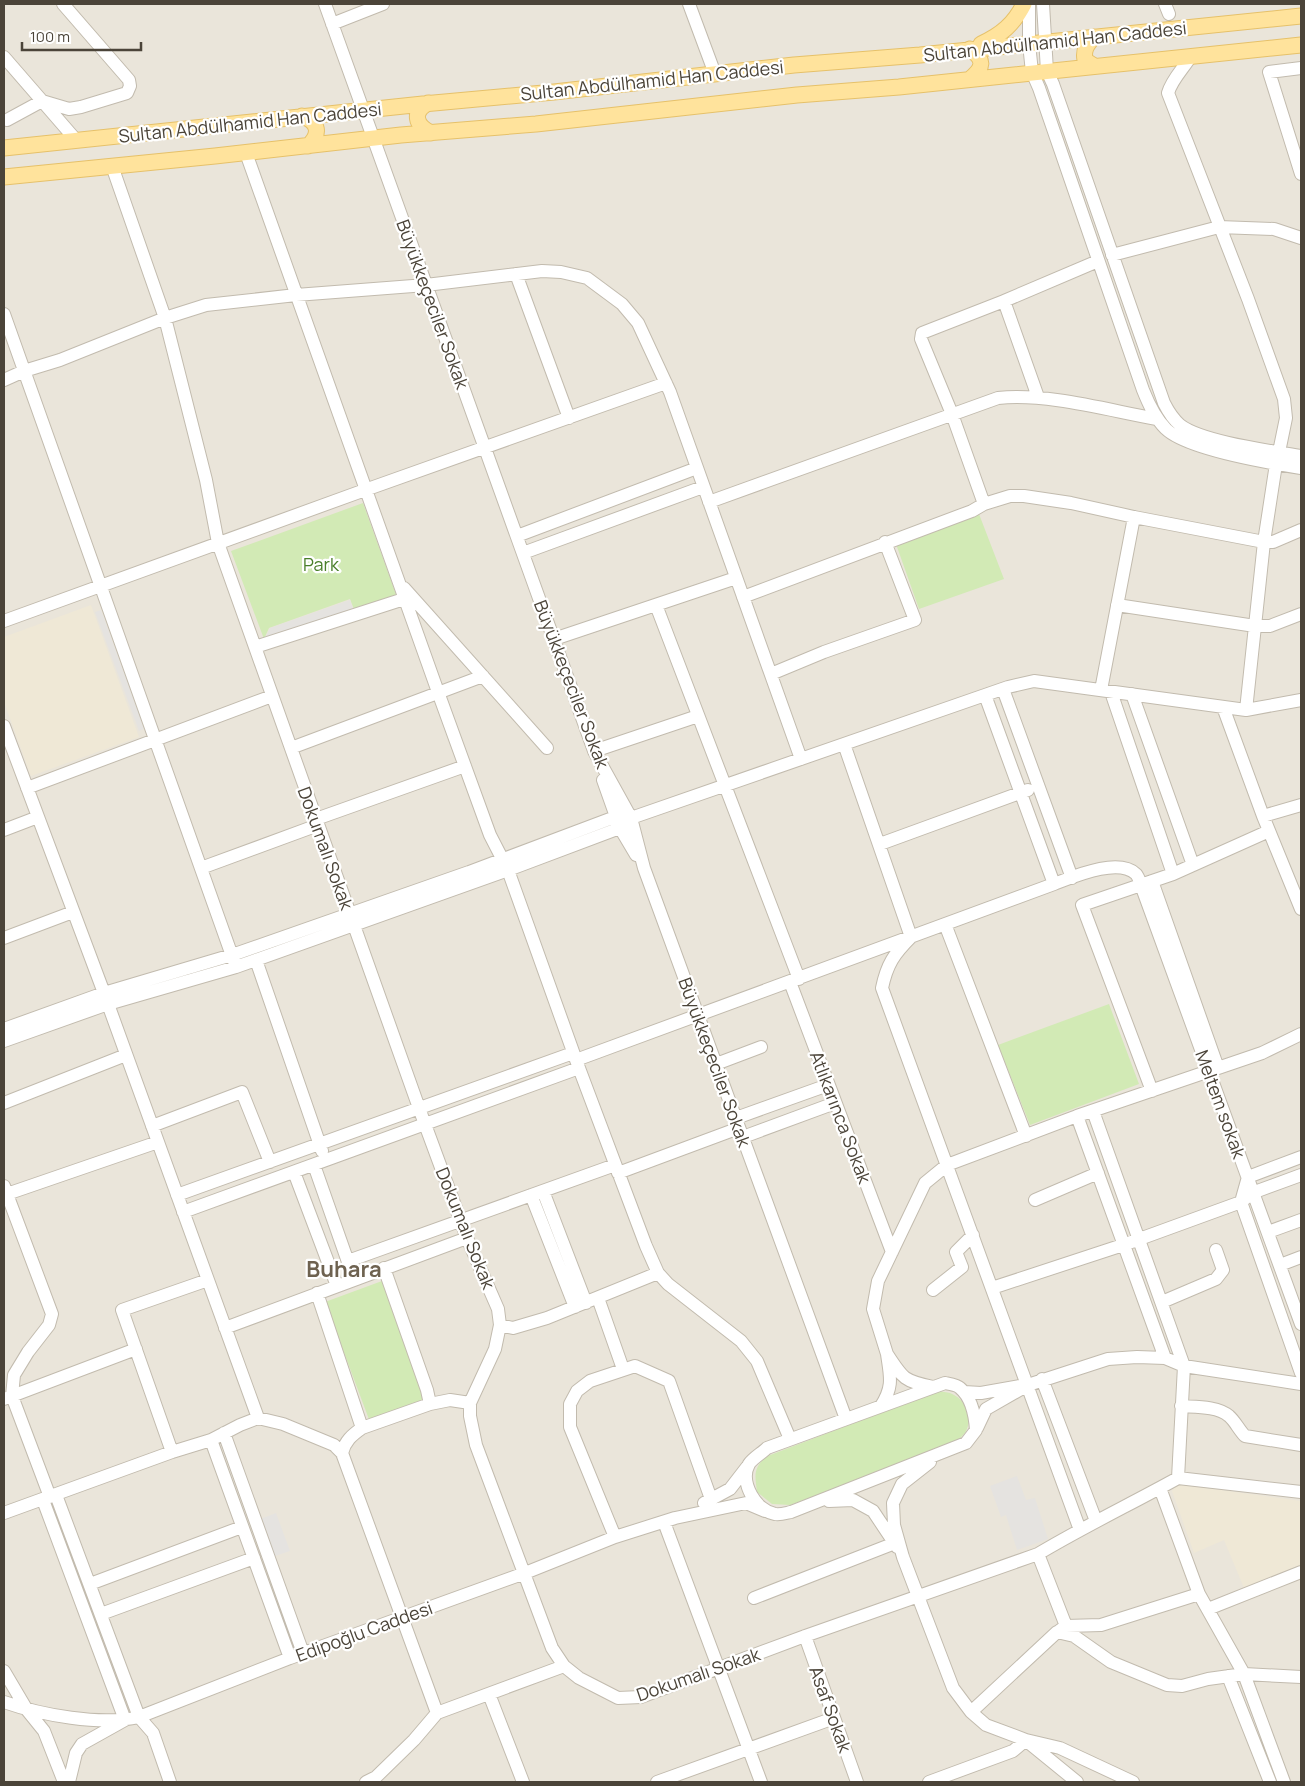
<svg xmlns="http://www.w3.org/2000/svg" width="1305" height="1786" viewBox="0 0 1305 1786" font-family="Manrope,sans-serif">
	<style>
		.residential { fill: #eae5da }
		.education { fill: #efe8d6 }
		.green { fill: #d2eab5 }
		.parking { fill: #e5e3e0 }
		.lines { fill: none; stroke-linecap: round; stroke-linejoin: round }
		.minor-casing { stroke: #c2bbae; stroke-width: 14 }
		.major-casing { stroke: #e6c16a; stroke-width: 17 }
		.minor { stroke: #fff; stroke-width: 12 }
		.major { stroke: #ffe39c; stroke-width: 15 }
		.labels { text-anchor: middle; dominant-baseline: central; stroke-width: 4.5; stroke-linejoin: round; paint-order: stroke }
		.street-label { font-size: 18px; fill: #4b4439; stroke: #fff }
		.park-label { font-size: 18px; fill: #4a7f2a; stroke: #fff }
		.district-label { font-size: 22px; font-weight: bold; fill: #6e6250; stroke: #fff }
	</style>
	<rect width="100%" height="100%" fill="#f6f3ec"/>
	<path class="residential" d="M 4,4 L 1301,4 L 1301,1782 L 4,1782 Z"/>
	<path class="education" d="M 91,605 L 139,737 L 31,776 L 4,702 L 4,637 Z
		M 1177,1484 L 1301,1501 L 1301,1566 L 1244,1588 L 1224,1540 L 1194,1553 L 1172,1491 Z"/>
	<path class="green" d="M 363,503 L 397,597 L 355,612 L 350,599 L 269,628 L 264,639 L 231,551 Z
		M 979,514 L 1004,579 L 919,609 L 896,544 Z
		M 1109,1004 L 1139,1084 L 1030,1125 L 998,1045 Z
		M 382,1281 L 425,1401 L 370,1422 L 325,1302 Z
		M 938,1391 C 942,1392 947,1392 950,1393 C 966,1399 974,1418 965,1433 C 962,1437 957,1440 953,1444 L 790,1505 L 772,1504 L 757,1492 C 755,1475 753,1470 765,1457 Z"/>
	<path class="parking" d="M 350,600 L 353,609 L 265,639 L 270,628 Z
		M 101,610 L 144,729 L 139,731 L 95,612 Z
		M 1017,1476 L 1026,1500 L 1035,1498 L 1048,1539 L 1017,1550 L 1006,1515 L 1001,1517 L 990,1486 Z
		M 276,1513 L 290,1551 L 272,1557 L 258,1520 Z"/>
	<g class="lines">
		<defs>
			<path id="minor" d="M 325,4 L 594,751 L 631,818 L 644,868 L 846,1419
				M 689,4 L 715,74
				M 1029,4 L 1029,44 L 1032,72 L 1039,88 L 1143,390 C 1149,405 1155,418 1166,429 C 1188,450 1269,463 1301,468
				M 1043,4 L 1047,71 L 1053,84 L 1164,403 C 1168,411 1173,419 1180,425 C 1202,442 1272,451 1301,456
				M 1165,4 L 1169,14
				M 332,24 L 383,4
				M 1191,56 C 1184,68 1172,79 1168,93 L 1248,299 L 1284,399 L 1286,418 L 1279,452
				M 4,57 L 76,140
				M 1301,68 L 1269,72 L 1301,174
				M 7,120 L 42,101 L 69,109 L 81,107 L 127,93 L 130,86 L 129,80 L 63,4
				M 246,153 L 438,692 L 490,835 L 508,870 L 576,1060 L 646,1246 L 658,1273 L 668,1284 L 741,1341 L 757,1361 L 790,1439
				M 112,166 L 165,318 L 206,480 L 218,543 L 419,1108 L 467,1238 L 498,1309 L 500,1325 L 495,1349 L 470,1403 L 470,1416 L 476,1445 L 552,1648 L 564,1666 L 579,1678 L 618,1698 L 641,1697 L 805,1636 L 1038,1554 C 1083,1527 1131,1504 1178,1478
				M 1112,255 L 1219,227 L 1274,229 L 1301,238
				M 516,274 L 569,418
				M 1004,301 L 1098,261
				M 4,314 L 236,967
				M 4,380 L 24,371 L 60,360 L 165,318 L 206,305 L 296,295 L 426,285 L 542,271 L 561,272 L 587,278 L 622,304 L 638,323 L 670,392 L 801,759
				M 709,502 L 998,398 C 1048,393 1107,410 1157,419
				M 984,504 L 952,414 L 921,339 L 922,333 L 1004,301 L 1038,397
				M 517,536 L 697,468
				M 523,553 L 703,487
				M 404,588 L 547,748
				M 743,597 L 972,511 L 984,504 L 1010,496 L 1024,496 L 1071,503 L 1134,517 L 1264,542 L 1273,542 L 1301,530
				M 656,605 L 799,979
				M 1117,605 L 1255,626 L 1270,626 L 1301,614
				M 4,621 L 365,490 L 666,383
				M 554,639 L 736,578
				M 255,647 L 404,599
				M 771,674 L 824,652 L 915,620 L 885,542
				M 1003,689 L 1072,878
				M 1101,690 L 1134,517
				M 1111,692 L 1173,874
				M 1132,694 L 1193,865
				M 985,695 L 1054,884
				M 1223,707 L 1263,816 L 1301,909
				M 1246,710 L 1264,542 L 1276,464
				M 4,726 L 104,993 L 258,1418
				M 844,744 L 911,937 C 894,954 887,964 882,988 L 1080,1530
				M 291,748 L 483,676
				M 594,751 L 698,716
				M 603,780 L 620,828 L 636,855
				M 27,788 L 272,696
				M 1263,816 L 1301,805
				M 316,819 L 465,766
				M 4,830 L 38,817
				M 880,844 L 1028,790
				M 201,868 L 318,825
				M 1152,881 L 1218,1068
				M 945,924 L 1026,1136
				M 4,938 L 73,912
				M 256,960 L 322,1151
				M 790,982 L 892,1252
				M 4,1029 L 104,993 L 232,955 L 469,872 L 615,817 L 631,818
				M 4,1041 L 108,1004 L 236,967 L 508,870 L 620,828 L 631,818 L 1008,687 L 1034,681 L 1246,710 L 1301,700
				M 576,1060 L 1054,884 C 1073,877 1118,857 1136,874 C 1138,876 1140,882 1141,885 L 1301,1324
				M 716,1064 L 761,1047
				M 1152,1091 L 1082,905 L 1173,874 L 1269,831
				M 4,1103 L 126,1055
				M 1093,1111 L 1184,1366 L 1178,1478 L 1301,1492
				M 1077,1116 L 1165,1358
				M 736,1118 L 828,1085
				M 152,1126 L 242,1092 L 270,1162
				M 743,1137 L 835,1103
				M 314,1165 L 354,1279
				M 294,1172 L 337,1286
				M 618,1173 L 739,1128
				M 1301,1175 L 1252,1193 L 1241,1202 L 1301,1373
				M 4,1186 L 52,1314 L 49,1325 L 28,1352 L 14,1375 L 12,1396 L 50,1497
				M 543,1191 L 586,1303
				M 4,1195 L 158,1142
				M 177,1195 L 573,1053
				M 531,1195 L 575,1307
				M 1035,1200 L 1098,1173
				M 183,1212 L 579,1068
				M 1268,1232 L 1301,1220
				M 348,1261 L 615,1165
				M 1280,1265 L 1301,1257
				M 384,1268 L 427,1390 L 430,1404
				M 992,1288 L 1123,1245 L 1241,1202 L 1248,1177 L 1301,1157
				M 933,1290 L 962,1267 L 956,1252 L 973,1235
				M 317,1293 L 362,1428 C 352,1435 345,1441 342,1453
				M 598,1298 L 623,1369
				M 1162,1302 L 1216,1279 L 1223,1270 L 1216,1250
				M 500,1325 L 513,1328 L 547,1318 L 658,1273
				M 225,1328 L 467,1238
				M 887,1354 L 873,1309 L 878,1281 L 925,1183 L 947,1165 L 1077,1116 L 1262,1053 L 1301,1034
				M 1042,1379 L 1096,1521
				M 945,1383 C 950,1384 957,1385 960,1388 C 972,1398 975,1415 976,1430 L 966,1443 L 791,1512 C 786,1513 780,1515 775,1514 C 756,1511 739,1482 749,1464 C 753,1458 762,1453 767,1448 Z
				M 964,1392 L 981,1393 L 1020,1386
				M 4,1399 L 136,1349
				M 881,1406 C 894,1386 890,1376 887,1354 C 903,1379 904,1381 933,1387
				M 1181,1406 C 1195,1407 1218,1406 1229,1416 C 1235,1421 1239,1430 1245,1436 L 1301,1445
				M 362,1428 L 430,1404 L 450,1400 L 470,1403
				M 977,1428 L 986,1409 L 1028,1385 L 1108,1359 L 1137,1357 L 1165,1358 L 1184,1366 L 1301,1384
				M 224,1433 L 303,1653
				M 211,1440 L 290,1658
				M 172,1452 L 122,1310 L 208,1280
				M 930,1462 L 902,1484 L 893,1503 L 894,1525 L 903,1557 L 953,1688 L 971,1712 L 986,1725 L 1026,1740 L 1060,1748 L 1133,1782
				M 1160,1488 L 1199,1594 L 1244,1674 L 1284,1782
				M 56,1495 L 139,1717 L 153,1733 L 170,1782
				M 43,1500 L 125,1720 L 82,1744 L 76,1753 L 69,1782
				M 829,1501 L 853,1500 L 873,1511 L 897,1547
				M 704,1503 L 730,1489 L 747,1467
				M 4,1513 L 172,1452 L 211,1440 L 240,1425 L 258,1418 L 283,1424 L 334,1445 L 342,1453 L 437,1713
				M 664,1522 L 761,1782
				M 615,1537 L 570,1427 L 570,1404 L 577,1391 L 590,1381 L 635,1366 L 669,1381 L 711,1499
				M 1038,1554 L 1066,1626 L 1059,1631
				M 90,1584 L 242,1527
				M 754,1598 L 895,1543
				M 1208,1609 L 1301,1572
				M 101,1614 L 254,1558
				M 1066,1626 L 1101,1625 L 1199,1594
				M 805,1636 L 857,1782
				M 4,1671 L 27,1710 L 44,1731 L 64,1782
				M 1228,1676 L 1270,1782
				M 489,1694 L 523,1782
				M 4,1702 C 41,1715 101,1726 139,1717 L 290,1658 L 525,1573 L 615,1537 L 675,1518 L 746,1503 L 765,1511
				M 971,1712 L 1057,1632 L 1074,1636 L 1111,1662 L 1167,1685 L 1182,1686 L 1208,1679 L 1244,1674 L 1301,1677
				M 1028,1742 L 1077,1782
				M 366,1782 L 376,1777 L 414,1740 L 437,1713 L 564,1666
				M 657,1782 L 834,1718
				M 929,1782 L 1013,1751 L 1026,1740"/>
			<path id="major" d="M 1094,37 C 1087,44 1083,50 1085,60 L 1094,66
				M 981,44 C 1001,35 1014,24 1024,4
				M 970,79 C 984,67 985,60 970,49
				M 428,103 C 412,112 415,125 431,133
				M 302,116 C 319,122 321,134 308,146
				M 4,148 L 423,104 L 554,92 L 794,65 L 920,55 L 1301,16
				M 4,177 L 215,156 L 401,135 L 536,124 L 797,95 L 899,87 L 1301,45"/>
		</defs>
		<use href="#minor" class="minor-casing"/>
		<use href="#major" class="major-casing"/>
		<use href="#minor" class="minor"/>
		<use href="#major" class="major"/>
	</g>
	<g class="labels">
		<g class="street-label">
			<text transform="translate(1055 41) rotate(-6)">Sultan Abdülhamid Han Caddesi</text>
			<text transform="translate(652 80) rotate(-6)">Sultan Abdülhamid Han Caddesi</text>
			<text transform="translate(250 122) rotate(-6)">Sultan Abdülhamid Han Caddesi</text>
			<text transform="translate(433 304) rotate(70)">Büyükkeçeciler Sokak</text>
			<text transform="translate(572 684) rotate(69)">Büyükkeçeciler Sokak</text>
			<text transform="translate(326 848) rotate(70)">Dokumalı Sokak</text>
			<text transform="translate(715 1062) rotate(70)">Büyükkeçeciler Sokak</text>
			<text transform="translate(1221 1104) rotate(70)">Meltem sokak</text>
			<text transform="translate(841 1117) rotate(69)">Atlıkarınca Sokak</text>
			<text transform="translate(466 1228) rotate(68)">Dokumalı Sokak</text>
			<text transform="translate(364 1631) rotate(-20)">Edipoğlu Caddesi</text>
			<text transform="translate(698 1674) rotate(-19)">Dokumalı Sokak</text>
			<text transform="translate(831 1709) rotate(70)">Asaf Sokak</text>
		</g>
		<g class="park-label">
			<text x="321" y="564">Park</text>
		</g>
		<g class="district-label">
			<text x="344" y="1269">Buhara</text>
		</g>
	</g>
	<rect width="1305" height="1786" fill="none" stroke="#4b4439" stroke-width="10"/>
	<path d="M22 42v8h119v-8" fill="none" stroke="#4b4439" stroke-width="2.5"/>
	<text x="30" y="42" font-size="15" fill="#4b4439" stroke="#ffffff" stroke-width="4" paint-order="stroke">100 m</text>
</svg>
